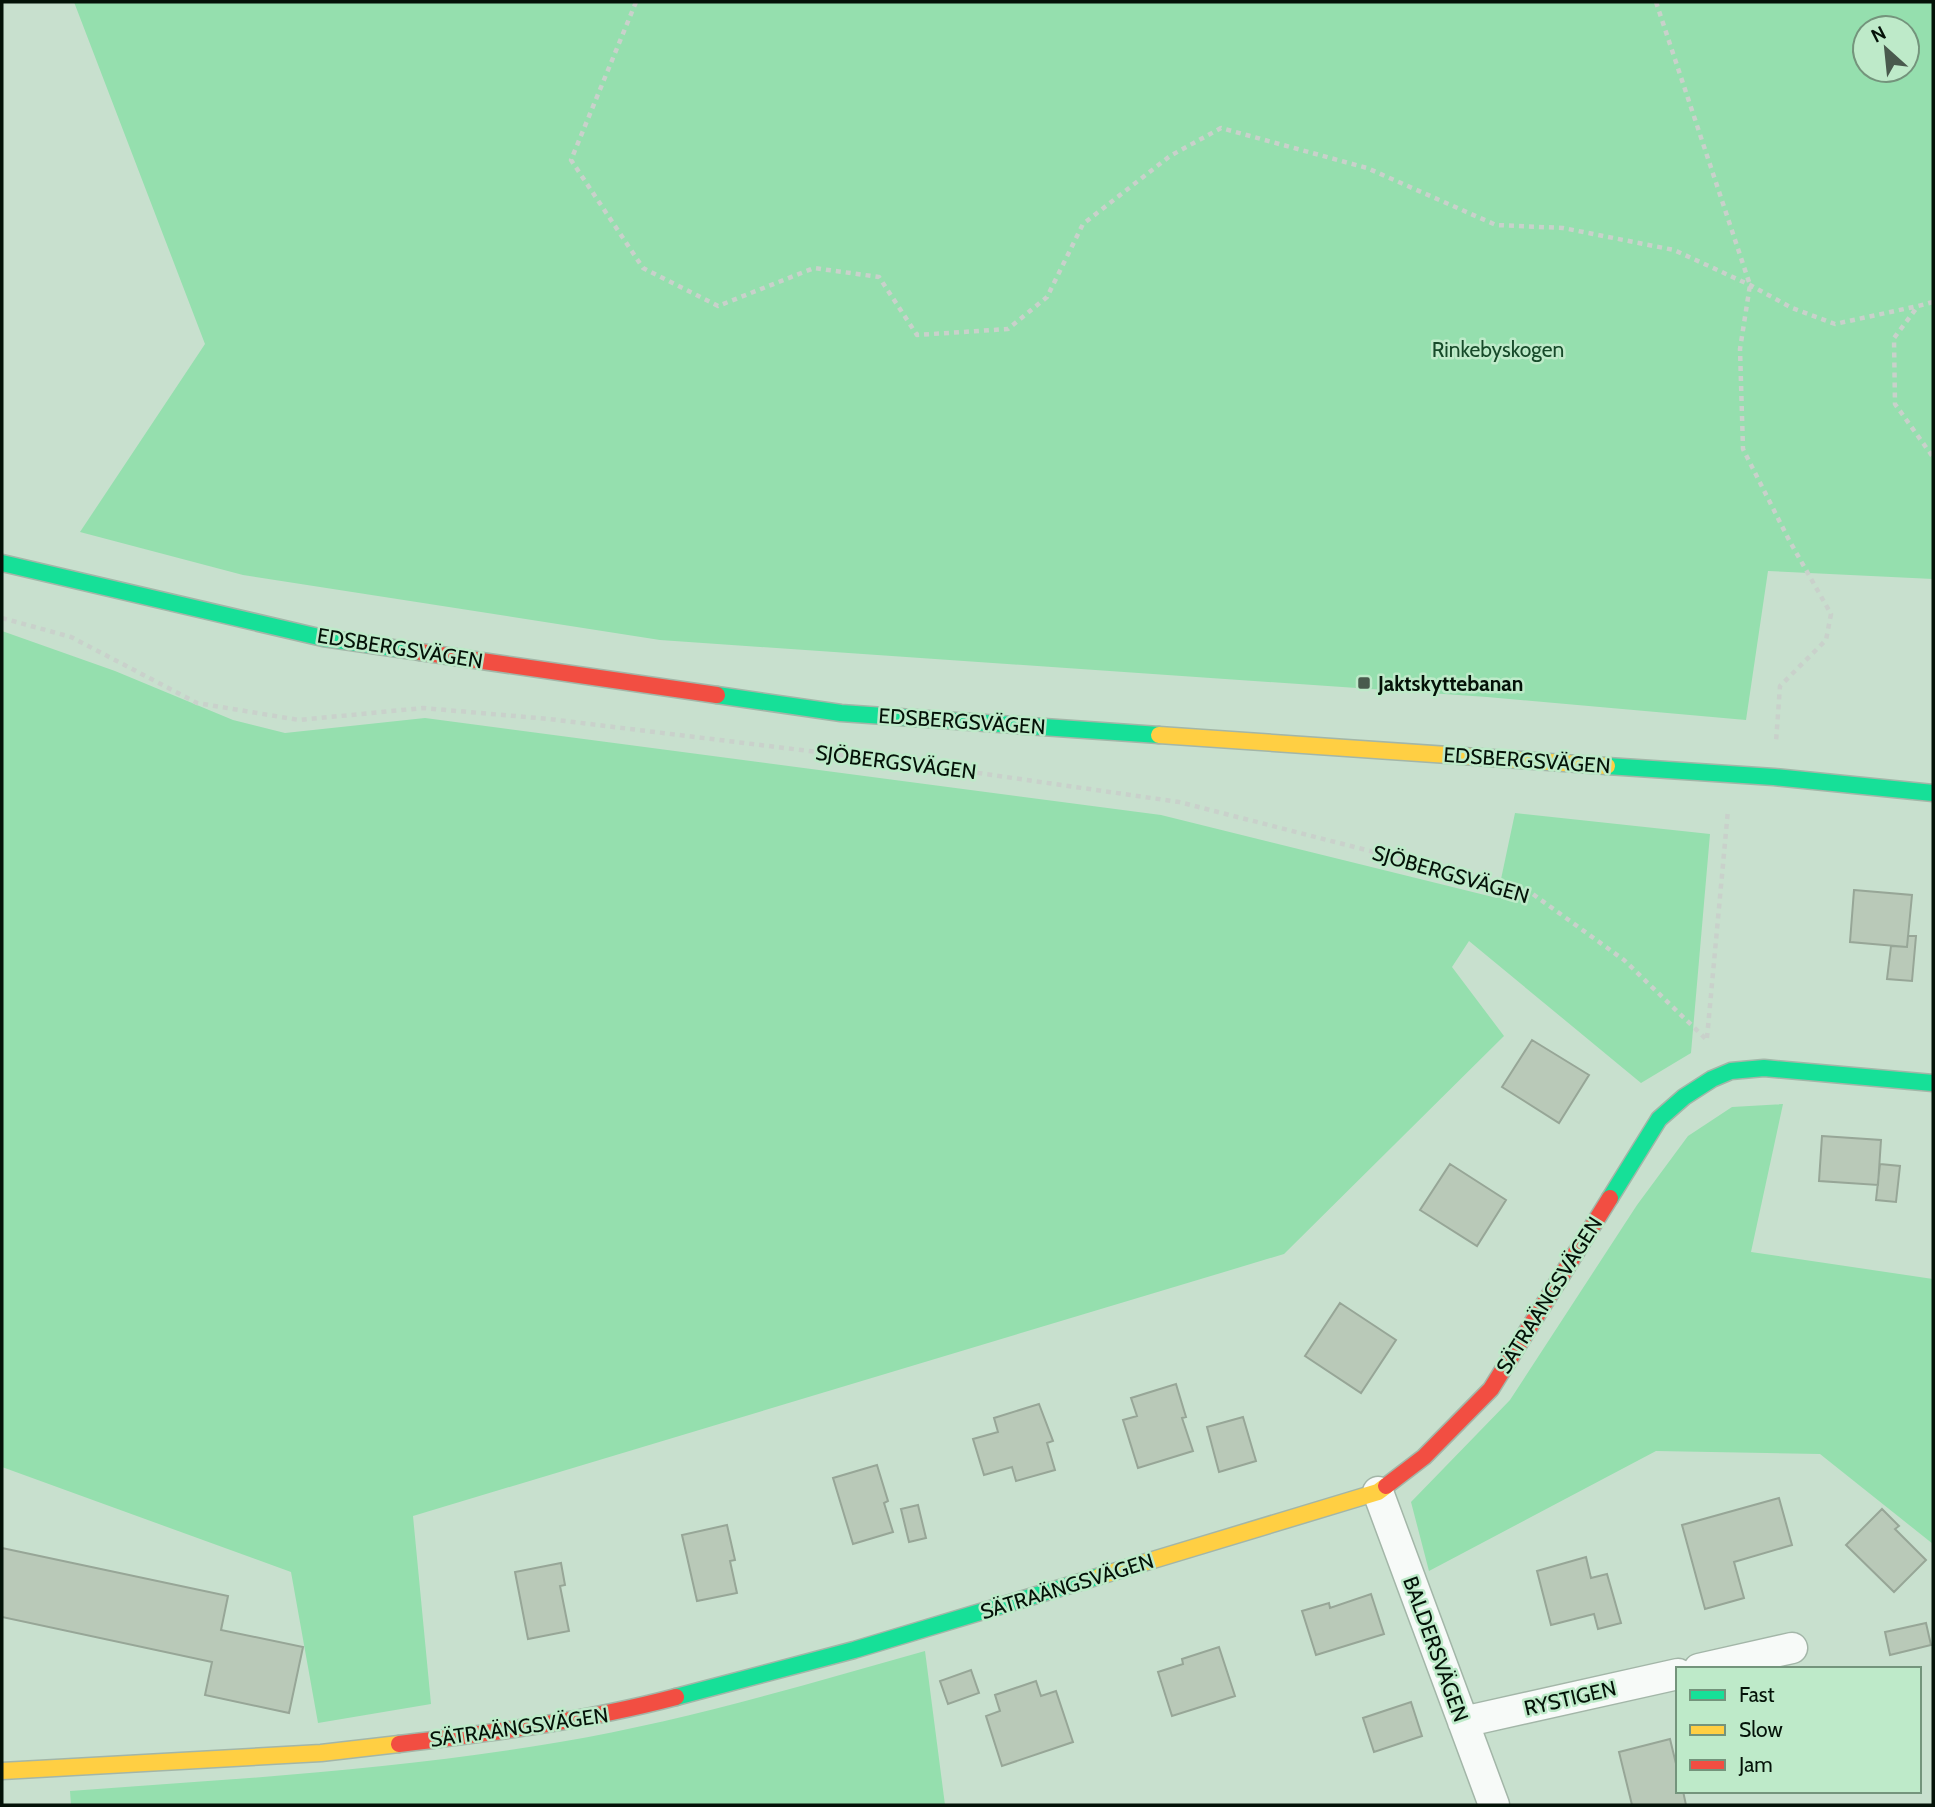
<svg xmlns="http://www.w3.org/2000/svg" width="1935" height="1807" viewBox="0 0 1935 1807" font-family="Cabin,sans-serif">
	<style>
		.green { fill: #95dfae; fill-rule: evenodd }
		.building { fill: #b9c9b8; stroke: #97a697; stroke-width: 2 }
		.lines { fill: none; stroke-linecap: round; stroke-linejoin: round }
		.street-casing { stroke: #a3b6a8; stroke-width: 33 }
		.fast-casing { stroke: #a3b6a8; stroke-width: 19 }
		.slow-casing { stroke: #a3b6a8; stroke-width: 19 }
		.jam-casing { stroke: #a3b6a8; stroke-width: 19 }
		.path { stroke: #c9d1cb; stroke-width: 4.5; stroke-dasharray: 5 5; stroke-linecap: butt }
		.street { stroke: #f7faf8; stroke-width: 30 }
		.fast { stroke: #16e098; stroke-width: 16 }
		.slow { stroke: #ffcf43; stroke-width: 16 }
		.jam { stroke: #f24e42; stroke-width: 16 }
		.poi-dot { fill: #495a4d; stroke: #beeac9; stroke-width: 2.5 }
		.labels { text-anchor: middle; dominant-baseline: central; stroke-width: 5; stroke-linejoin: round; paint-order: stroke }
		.park-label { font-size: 21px; fill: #174a2a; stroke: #beeac9 }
		.street-label { font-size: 21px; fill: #041208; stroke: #beeac9 }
		.poi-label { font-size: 21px; font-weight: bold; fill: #041208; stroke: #beeac9; text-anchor: start }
	</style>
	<rect width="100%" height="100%" fill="#c8e0ce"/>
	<path class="green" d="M 74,2 L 1933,2 L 1933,579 L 1768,571 L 1746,720 L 1487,697 L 660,640 L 243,575 L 80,532 L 205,344 ZM 1865,28 L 1907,28 L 1907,70 L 1865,70 Z
		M 2,631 L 115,671 L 233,720 L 285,733 L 425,718 L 1161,815 L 1497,898 L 1515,813 L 1710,834 L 1691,1053 L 1641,1083 L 1469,941 L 1452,967 L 1504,1036 L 1284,1254 L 413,1516 L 431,1704 L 318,1723 L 291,1572 L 2,1467 Z
		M 1783,1104 L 1751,1252 L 1933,1279 L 1933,1544 L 1820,1454 L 1656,1451 L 1429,1571 L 1411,1502 L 1510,1400 L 1637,1205 L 1688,1136 L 1732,1107 Z
		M 925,1651 L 945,1805 L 71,1805 L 70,1791 C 234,1779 398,1770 560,1742 C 684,1721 804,1685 925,1651 Z"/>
	<path class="building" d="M 1854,890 L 1912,895 L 1907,947 L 1850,942 Z
		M 1908,936 L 1916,936 L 1912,981 L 1887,979 L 1891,946 L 1907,947 Z
		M 1532,1040 L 1589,1075 L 1559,1123 L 1502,1087 Z
		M 1822,1136 L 1881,1140 L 1878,1185 L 1819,1181 Z
		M 1450,1164 L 1506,1200 L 1477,1246 L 1420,1210 Z
		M 1880,1164 L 1900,1166 L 1896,1202 L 1876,1200 Z
		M 1340,1303 L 1396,1340 L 1361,1393 L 1305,1356 Z
		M 1176,1384 L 1186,1417 L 1182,1418 L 1193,1451 L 1138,1468 L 1123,1420 L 1137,1416 L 1131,1398 Z
		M 1039,1404 L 1053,1441 L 1047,1443 L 1055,1470 L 1016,1481 L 1012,1467 L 984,1475 L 973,1439 L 998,1432 L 994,1418 Z
		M 1243,1417 L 1256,1461 L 1219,1472 L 1207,1427 Z
		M 877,1465 L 888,1501 L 884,1503 L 893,1532 L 853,1544 L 833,1478 Z
		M 1779,1498 L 1792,1545 L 1734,1562 L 1744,1598 L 1705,1609 L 1682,1525 Z
		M 918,1505 L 926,1538 L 909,1542 L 901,1509 Z
		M 1882,1509 L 1899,1526 L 1895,1529 L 1926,1560 L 1894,1592 L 1846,1545 Z
		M 727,1525 L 735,1560 L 730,1561 L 737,1593 L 697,1601 L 682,1535 Z
		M 2,1548 L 228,1596 L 221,1630 L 303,1647 L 289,1713 L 205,1695 L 212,1662 L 2,1617 Z
		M 1586,1557 L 1591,1578 L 1607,1574 L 1621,1623 L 1598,1629 L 1594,1614 L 1551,1625 L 1537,1571 Z
		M 561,1563 L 565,1585 L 560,1586 L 569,1631 L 528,1639 L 515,1572 Z
		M 1371,1594 L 1384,1634 L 1316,1655 L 1302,1611 L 1329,1603 L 1330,1608 Z
		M 1926,1623 L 1931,1645 L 1890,1655 L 1885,1632 Z
		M 1219,1647 L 1235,1696 L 1172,1716 L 1158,1672 L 1183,1664 L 1182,1659 Z
		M 971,1670 L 979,1693 L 948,1704 L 940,1681 Z
		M 1036,1681 L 1041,1696 L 1056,1691 L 1073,1742 L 1002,1766 L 986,1716 L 1000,1711 L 995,1695 Z
		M 1411,1702 L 1422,1736 L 1374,1752 L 1363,1718 Z
		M 1670,1739 L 1678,1772 L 1678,1791 L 1683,1791 L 1686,1805 L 1632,1805 L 1619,1752 Z"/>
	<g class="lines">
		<defs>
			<path id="street" d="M 1378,1492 L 1494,1805
				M 1699,1669 L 1792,1648
				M 1463,1722 L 1678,1674"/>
			<path id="fast" d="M 2,563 L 323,638 L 420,652
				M 717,695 L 841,713 L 1159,735
				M 1607,766 L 1774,777 L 1933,793
				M 1610,1198 L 1659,1119 L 1684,1097 L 1712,1079 L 1731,1071 L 1764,1068 L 1933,1083
				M 676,1697 L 854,1650 L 1100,1576"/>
			<path id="slow" d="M 1159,735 L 1607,766
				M 1100,1576 L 1378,1492 L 1386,1486
				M 2,1771 L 321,1753 L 399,1744"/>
			<path id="jam" d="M 420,652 L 717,695
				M 1386,1486 L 1424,1457 L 1491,1389 L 1610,1198
				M 399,1744 C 492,1733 585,1721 676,1697"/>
		</defs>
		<use href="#street" class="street-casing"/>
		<use href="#fast" class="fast-casing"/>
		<use href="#slow" class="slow-casing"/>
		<use href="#jam" class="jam-casing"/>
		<path class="path" d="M 636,2 L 571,160 L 643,268 L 718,306 L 814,268 L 879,277 L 917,335 L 1008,329 L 1047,297 L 1083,224 L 1170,156 L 1221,128 L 1367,168 L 1496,225 L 1563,228 L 1674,250 L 1750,285 L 1792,308 L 1835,324 L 1918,306
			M 1656,2 L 1750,285 L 1740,349 L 1743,449 L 1789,540 L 1831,614 L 1826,640 L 1780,686 L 1776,742
			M 1933,302 L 1918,306 L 1894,338 L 1895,404 L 1933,457
			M 2,618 L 71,637 L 197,703 L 299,720 L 423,708 L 549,719 L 923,765 L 1179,802 L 1530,892 L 1624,960 L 1707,1040
			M 1707,1038 L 1728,810"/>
		<use href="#street" class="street"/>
		<use href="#fast" class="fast"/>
		<use href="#slow" class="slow"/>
		<use href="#jam" class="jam"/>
	</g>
	<rect class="poi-dot" x="1357" y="676" width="14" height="14" rx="3.5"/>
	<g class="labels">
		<g class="park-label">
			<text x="1498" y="349">Rinkebyskogen</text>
		</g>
		<g class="street-label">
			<text transform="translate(400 648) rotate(9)">EDSBERGSVÄGEN</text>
			<text transform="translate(962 721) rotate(4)">EDSBERGSVÄGEN</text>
			<text transform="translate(1527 760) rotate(4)">EDSBERGSVÄGEN</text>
			<text transform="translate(896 762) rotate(7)">SJÖBERGSVÄGEN</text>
			<text transform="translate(1451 874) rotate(16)">SJÖBERGSVÄGEN</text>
			<text transform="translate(1549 1295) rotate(-58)">SÄTRAÄNGSVÄGEN</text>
			<text transform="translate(1067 1586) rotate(-17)">SÄTRAÄNGSVÄGEN</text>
			<text transform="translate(1436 1649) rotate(70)">BALDERSVÄGEN</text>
			<text transform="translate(1570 1698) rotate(-13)">RYSTIGEN</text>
			<text transform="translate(519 1727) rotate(-8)">SÄTRAÄNGSVÄGEN</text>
		</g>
		<g class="poi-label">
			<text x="1378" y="683">Jaktskyttebanan</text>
		</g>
	</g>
	<rect width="1935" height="1807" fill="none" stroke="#041208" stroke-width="7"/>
	<rect x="1676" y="1667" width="245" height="126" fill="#beeac9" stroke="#74947c" stroke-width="2"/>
	<rect x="1690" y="1690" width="35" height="10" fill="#16e098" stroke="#74947c" stroke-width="2"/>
	<text x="1739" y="1702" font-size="21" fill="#041208">Fast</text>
	<rect x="1690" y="1725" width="35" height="10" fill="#ffcf43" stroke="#74947c" stroke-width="2"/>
	<text x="1739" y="1737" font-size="21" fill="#041208">Slow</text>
	<rect x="1690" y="1760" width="35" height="10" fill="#f24e42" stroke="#74947c" stroke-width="2"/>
	<text x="1739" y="1772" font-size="21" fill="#041208">Jam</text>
	<g transform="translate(1886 49) rotate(333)"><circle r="33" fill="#beeac9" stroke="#74947c" stroke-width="2"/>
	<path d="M0-5L12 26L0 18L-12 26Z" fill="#495a4d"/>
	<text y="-10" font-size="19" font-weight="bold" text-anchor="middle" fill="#041208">N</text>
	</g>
</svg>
